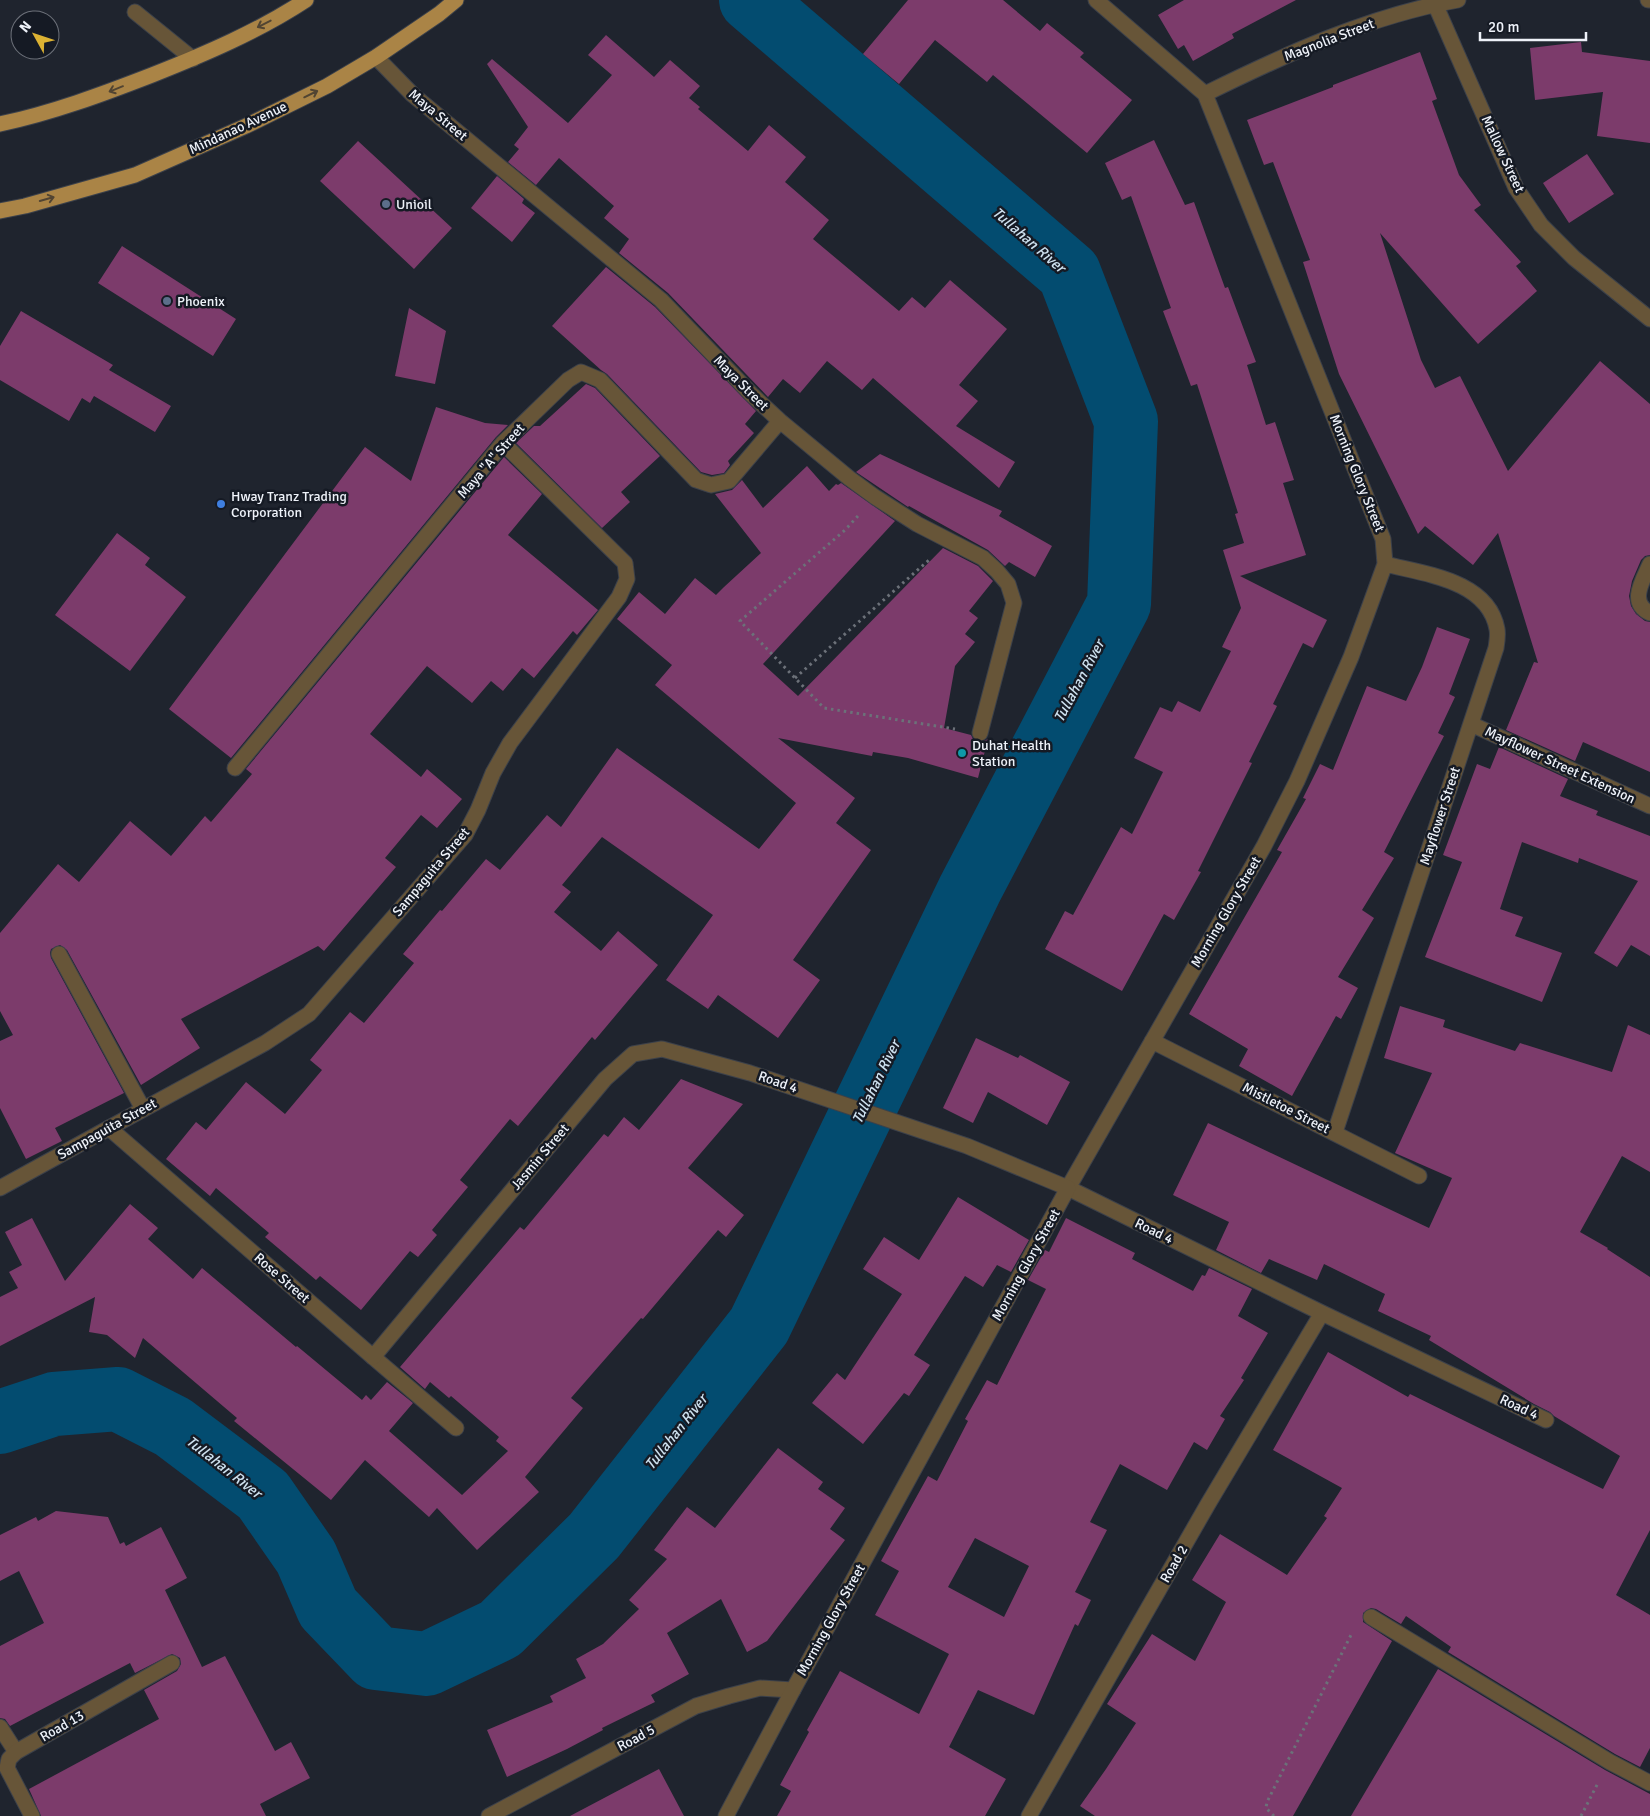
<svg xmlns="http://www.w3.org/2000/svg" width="1650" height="1816" viewBox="0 0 1650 1816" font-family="Signika,sans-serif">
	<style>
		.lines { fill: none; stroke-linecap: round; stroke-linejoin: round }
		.river { stroke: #034c70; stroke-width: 64 }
		.building { fill: #7c3b6b; fill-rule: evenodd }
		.service-casing { stroke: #3c414a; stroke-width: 17 }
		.pedestrian-casing { stroke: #3c414a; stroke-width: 17 }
		.minor-casing { stroke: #3c414a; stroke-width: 17 }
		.tertiary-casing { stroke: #3c414a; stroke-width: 17 }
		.primary-casing { stroke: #3c414a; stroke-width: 17 }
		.path { stroke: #6c7179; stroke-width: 3; stroke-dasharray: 2.5 4; stroke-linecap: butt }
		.service { stroke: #675538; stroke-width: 15 }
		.pedestrian { stroke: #675538; stroke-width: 15 }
		.minor { stroke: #675538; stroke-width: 15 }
		.tertiary { stroke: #675538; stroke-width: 15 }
		.primary { stroke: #aa8446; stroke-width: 15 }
		.oneway { stroke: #514432 }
		.service-dot { fill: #5c6f8a; stroke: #151a24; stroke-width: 2 }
		.shop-dot { fill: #3f7fe0; stroke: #151a24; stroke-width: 2 }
		.culture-dot { fill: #0f9aa8; stroke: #151a24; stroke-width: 2 }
		.labels { text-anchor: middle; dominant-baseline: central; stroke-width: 5; stroke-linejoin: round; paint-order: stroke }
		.street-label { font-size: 14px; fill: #eef2f9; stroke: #151a24 }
		.poi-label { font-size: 14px; fill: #eef2f9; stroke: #151a24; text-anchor: start }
		.water-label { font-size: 15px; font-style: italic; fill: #cee1ef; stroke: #151a24 }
	</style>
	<rect width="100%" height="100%" fill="#1f242e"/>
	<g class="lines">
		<path class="river" d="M 0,1422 L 54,1404 L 118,1399 L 173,1427 L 263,1495 L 306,1557 L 328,1608 L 376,1658 L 427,1664 L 500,1629 L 594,1536 L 759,1326 L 970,889 L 1119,604 L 1126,421 L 1069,273 L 751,0"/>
	</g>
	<path class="building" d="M 908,0 L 1003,0 L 1040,31 L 1047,23 L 1084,53 L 1080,57 L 1132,100 L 1087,153 L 993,75 L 987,82 L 935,40 L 899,84 L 863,54 Z
		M 1184,0 L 1296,0 L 1232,34 L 1234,38 L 1193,61 L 1184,45 L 1178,49 L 1158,15 Z
		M 606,35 L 654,77 L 670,60 L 700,86 L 689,98 L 700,107 L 698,109 L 748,151 L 769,125 L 806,157 L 785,182 L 829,220 L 813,239 L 899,311 L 912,297 L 925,308 L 950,280 L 1007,329 L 959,385 L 978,401 L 956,426 L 1015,462 L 999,488 L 873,378 L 862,390 L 827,361 L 800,393 L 783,379 L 768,397 L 668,293 L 619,253 L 629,239 L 604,218 L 614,206 L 559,158 L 536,185 L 508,162 L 519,149 L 514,145 L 528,127 L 487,64 L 492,59 L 568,123 L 612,75 L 588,55 Z
		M 1581,42 L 1582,52 L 1650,61 L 1650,143 L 1597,136 L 1603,92 L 1535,100 L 1530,48 Z
		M 1420,52 L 1437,99 L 1432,101 L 1459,175 L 1481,205 L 1474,210 L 1521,262 L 1516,266 L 1537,291 L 1478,344 L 1380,233 L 1421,360 L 1435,388 L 1460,376 L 1508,471 L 1600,361 L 1650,404 L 1650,555 L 1645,556 L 1641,560 L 1632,581 L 1629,596 L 1631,606 L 1636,614 L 1645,621 L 1650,622 L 1650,772 L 1583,742 L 1575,761 L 1506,730 L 1534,662 L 1538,663 L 1498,533 L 1473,565 L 1425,526 L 1418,534 L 1339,374 L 1303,262 L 1310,260 L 1273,162 L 1264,165 L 1247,120 L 1333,87 L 1333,85 Z
		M 1154,140 L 1185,205 L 1194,202 L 1225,288 L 1228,287 L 1256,362 L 1247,365 L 1266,425 L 1275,422 L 1294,480 L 1283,483 L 1306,555 L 1240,576 L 1327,620 L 1313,648 L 1303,643 L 1273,704 L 1277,706 L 1249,762 L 1252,763 L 1198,871 L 1201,872 L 1174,920 L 1164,914 L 1122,991 L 1045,949 L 1065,911 L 1073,915 L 1121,827 L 1132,834 L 1163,772 L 1134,758 L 1160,707 L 1172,712 L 1178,701 L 1200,712 L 1231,651 L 1222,647 L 1241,608 L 1223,550 L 1244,543 L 1235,514 L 1238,513 L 1197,384 L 1191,386 L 1163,311 L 1171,308 L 1131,196 L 1122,200 L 1105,163 Z
		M 358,141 L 452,228 L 414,269 L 320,181 Z
		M 1587,154 L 1614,194 L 1569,223 L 1543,183 Z
		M 497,176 L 524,199 L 522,203 L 535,213 L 512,242 L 471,208 Z
		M 122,246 L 236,319 L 213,356 L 98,283 Z
		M 606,267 L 655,307 L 756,411 L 745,424 L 754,433 L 728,461 L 730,465 L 724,473 L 712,475 L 701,472 L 607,374 L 601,370 L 552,326 Z
		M 409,308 L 446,331 L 435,384 L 395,376 Z
		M 21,311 L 113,365 L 109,370 L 171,406 L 155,432 L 94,396 L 90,403 L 82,398 L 69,421 L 0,380 L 0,346 Z
		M 586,384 L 595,388 L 660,456 L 621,492 L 630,502 L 602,528 L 516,443 L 534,426 L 540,426 Z
		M 436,407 L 485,423 L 508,425 L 496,437 L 231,758 L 169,709 L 365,447 L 411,481 Z
		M 880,454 L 1002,511 L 999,516 L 1052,546 L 1035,577 L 1009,562 L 1005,566 L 988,550 L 909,506 L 908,507 L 856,472 Z
		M 504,457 L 542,494 L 508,535 L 598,610 L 577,635 L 573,631 L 534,678 L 522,668 L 503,691 L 491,681 L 472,703 L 427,666 L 370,734 L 421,777 L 427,769 L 462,799 L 437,828 L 421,815 L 385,858 L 396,867 L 324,951 L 318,946 L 181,1019 L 200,1048 L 141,1085 L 67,950 L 60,945 L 51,949 L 50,953 L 51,958 L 124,1093 L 55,1128 L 62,1141 L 26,1159 L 0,1108 L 0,1041 L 13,1035 L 0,1011 L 0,933 L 58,864 L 79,882 L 130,821 L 171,856 L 205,816 L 211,822 L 252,774 L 246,769 Z
		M 807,466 L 829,491 L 836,484 L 838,485 L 841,483 L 895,521 L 763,664 L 798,696 L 943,548 L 978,566 L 993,581 L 969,611 L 978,618 L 965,634 L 975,642 L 955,666 L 944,728 L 971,735 L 973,739 L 977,742 L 982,742 L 988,739 L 978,778 L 908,758 L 873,752 L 872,756 L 778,738 L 855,798 L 836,823 L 871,850 L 793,960 L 820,980 L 778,1038 L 718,995 L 708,1009 L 666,980 L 713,915 L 602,837 L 562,885 L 571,892 L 554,912 L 601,951 L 618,931 L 658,965 L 595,1040 L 592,1037 L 518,1126 L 510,1119 L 460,1180 L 468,1187 L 432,1230 L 437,1235 L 418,1257 L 410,1251 L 361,1310 L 320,1276 L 316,1280 L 265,1237 L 269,1233 L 216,1188 L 210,1196 L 166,1159 L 196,1122 L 206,1130 L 246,1082 L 285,1114 L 322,1070 L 310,1060 L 350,1012 L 364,1023 L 414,963 L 403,954 L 440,910 L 442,911 L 486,859 L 500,870 L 547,815 L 561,827 L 617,748 L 759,849 L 796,803 L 655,685 L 672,665 L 617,619 L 639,592 L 665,614 L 695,578 L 716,595 L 724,587 L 761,553 L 715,494 L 732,490 L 742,480 L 763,508 Z
		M 117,533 L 150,558 L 145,565 L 186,597 L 130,671 L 55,615 Z
		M 1437,627 L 1470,639 L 1449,694 L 1455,697 L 1438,733 L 1444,736 L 1384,852 L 1394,858 L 1362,910 L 1374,918 L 1338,977 L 1358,988 L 1341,1019 L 1336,1016 L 1292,1096 L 1239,1066 L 1248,1049 L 1189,1014 L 1282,852 L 1277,850 L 1306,799 L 1303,798 L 1320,764 L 1333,770 L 1367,686 L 1406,701 L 1422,667 Z
		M 1499,747 L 1568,779 L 1560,796 L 1598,811 L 1596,815 L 1650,836 L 1650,956 L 1631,945 L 1617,967 L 1594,953 L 1638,881 L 1579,858 L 1578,863 L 1522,842 L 1500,909 L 1523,917 L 1515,936 L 1562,953 L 1542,1002 L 1425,957 L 1462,862 L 1443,855 L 1477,764 L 1490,769 Z
		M 1400,1006 L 1445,1020 L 1443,1027 L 1515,1051 L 1520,1043 L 1612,1072 L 1628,1025 L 1650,1035 L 1650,1172 L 1622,1156 L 1580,1232 L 1608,1248 L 1607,1249 L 1650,1277 L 1650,1530 L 1616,1595 L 1650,1615 L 1650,1748 L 1640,1767 L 1615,1754 L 1448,1652 L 1451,1647 L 1406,1616 L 1401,1624 L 1376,1609 L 1371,1608 L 1363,1613 L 1363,1622 L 1392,1641 L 1293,1816 L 1095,1816 L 1080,1806 L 1106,1769 L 1136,1723 L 1107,1704 L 1152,1634 L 1195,1661 L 1226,1602 L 1192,1580 L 1220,1534 L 1287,1575 L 1327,1518 L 1324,1516 L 1342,1488 L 1273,1450 L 1328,1352 L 1408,1397 L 1410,1394 L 1603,1489 L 1620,1456 L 1554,1416 L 1550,1412 L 1534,1404 L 1429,1340 L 1431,1336 L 1378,1311 L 1385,1294 L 1324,1264 L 1317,1280 L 1269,1259 L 1261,1273 L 1216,1250 L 1229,1222 L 1173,1195 L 1208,1123 L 1429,1228 L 1452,1178 L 1395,1153 L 1432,1073 L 1384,1058 Z
		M 976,1038 L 1018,1058 L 1020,1055 L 1070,1082 L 1047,1125 L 988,1092 L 973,1123 L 943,1108 Z
		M 681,1079 L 743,1104 L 688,1168 L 744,1215 L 726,1237 L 718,1230 L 643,1319 L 641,1318 L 571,1398 L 583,1408 L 525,1477 L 539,1492 L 477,1550 L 437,1508 L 429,1517 L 365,1460 L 331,1500 L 234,1421 L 237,1418 L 143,1338 L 135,1358 L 107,1335 L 89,1332 L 95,1297 L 0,1346 L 0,1297 L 18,1288 L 9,1272 L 22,1265 L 5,1232 L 32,1218 L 65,1281 L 130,1204 L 158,1228 L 148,1239 L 193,1279 L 202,1268 L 296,1347 L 297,1346 L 362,1400 L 366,1395 L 371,1400 L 387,1382 L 413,1403 L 389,1431 L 462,1495 L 508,1451 L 496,1441 L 499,1437 L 451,1396 L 449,1398 L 430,1382 L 425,1389 L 400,1367 L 520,1227 L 524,1230 L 604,1134 L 608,1137 L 624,1117 L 639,1130 Z
		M 958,1197 L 1029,1240 L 1011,1272 L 997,1265 L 983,1287 L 965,1276 L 914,1355 L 930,1365 L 909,1396 L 904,1393 L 863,1444 L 812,1403 L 837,1373 L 845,1380 L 902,1294 L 863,1269 L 884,1237 L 919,1260 Z
		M 1066,1218 L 1135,1253 L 1132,1259 L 1193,1291 L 1202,1275 L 1205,1276 L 1209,1268 L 1252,1289 L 1238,1316 L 1268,1333 L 1241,1378 L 1244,1380 L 1220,1416 L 1225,1419 L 1207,1450 L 1194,1442 L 1167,1490 L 1120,1464 L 1090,1522 L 1107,1530 L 1075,1592 L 1091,1600 L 1078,1626 L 1075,1624 L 1034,1715 L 978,1690 L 949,1747 L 1006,1779 L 985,1816 L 777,1816 L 791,1791 L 780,1785 L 809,1732 L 807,1730 L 840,1671 L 919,1714 L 949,1654 L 875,1615 L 899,1571 L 881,1561 L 928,1476 L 937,1481 L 968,1421 L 965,1419 L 987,1380 L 997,1385 L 1046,1289 L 1028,1280 L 1045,1250 L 1049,1252 ZM 975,1538 L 1029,1566 L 1004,1617 L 948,1587 Z
		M 778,1448 L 823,1482 L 818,1489 L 845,1508 L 830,1529 L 845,1540 L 767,1641 L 747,1652 L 721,1599 L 667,1633 L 689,1674 L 651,1695 L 655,1702 L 602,1728 L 603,1730 L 567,1749 L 507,1777 L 487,1730 L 553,1702 L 550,1696 L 586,1678 L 576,1659 L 603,1644 L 639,1609 L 629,1600 L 667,1559 L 654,1550 L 687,1507 L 715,1528 Z
		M 56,1511 L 108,1517 L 120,1544 L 124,1542 L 126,1546 L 161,1527 L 187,1578 L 165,1590 L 202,1667 L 225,1656 L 275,1751 L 291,1742 L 310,1778 L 260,1804 L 266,1816 L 41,1816 L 29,1789 L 159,1719 L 144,1690 L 177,1671 L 181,1664 L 180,1658 L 172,1654 L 135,1673 L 130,1663 L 10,1726 L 5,1719 L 0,1718 L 0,1646 L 44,1623 L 19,1571 L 0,1581 L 0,1535 L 36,1517 L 38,1521 Z
		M 1438,1669 L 1605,1770 L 1650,1794 L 1650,1816 L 1351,1816 Z
		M 659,1769 L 684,1816 L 570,1816 Z"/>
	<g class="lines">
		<defs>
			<path id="service" d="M 135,12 L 193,59
				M 1650,564 C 1643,580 1628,603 1650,613
				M 0,1727 L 16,1752"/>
			<path id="pedestrian" d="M 59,954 L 143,1109"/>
			<path id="minor" d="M 1096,0 L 1205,94 L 1383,539 L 1385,564 L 1369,608 L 1351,657 L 1297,781 L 1264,846 L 1068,1188 L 1322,1313 L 1546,1420
				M 1648,0 L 1650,0
				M 1435,4 L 1516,188 L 1541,225 L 1574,258 L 1650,319
				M 376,57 L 413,95 L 661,300 L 751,394 L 780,421 L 849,478 L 875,497 L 917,524 L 983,558 L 997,571 L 1008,584 L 1014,603 L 980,733
				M 1205,94 C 1286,54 1369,16 1458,0
				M 1471,724 L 1650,806
				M 235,768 L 503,443 L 568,380 L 581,372 L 600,380 L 696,480 L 711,485 L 729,481 L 780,421
				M 1152,1041 L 1419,1176
				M 109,1128 L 265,1043 L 309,1014 L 465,835 L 478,810 L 493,773 L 510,743 L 619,597 L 627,579 L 625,563 L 503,443
				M 1335,1132 L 1496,648 C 1497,642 1498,634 1497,629 C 1488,580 1424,574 1385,564
				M 373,1357 L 456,1428
				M 1371,1617 L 1610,1762 L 1650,1783
				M 32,1816 L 7,1768 L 9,1759 L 16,1752 L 172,1663
				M 489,1816 L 696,1706 L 729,1696 L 760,1688 L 793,1690
				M 1029,1816 L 1208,1504 L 1322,1313"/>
			<path id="tertiary" d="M 0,1188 L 109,1128 L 373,1357 L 605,1079 L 633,1054 L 662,1049 L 750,1073 L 967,1146 L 1068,1188 L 793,1690 L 726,1816"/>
			<path id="primary" d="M 0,124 C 52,113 103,94 152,75 C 205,54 259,31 306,0
				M 0,211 L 25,206 L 135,175 L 246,126 L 327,86 L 376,57 L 439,14 L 456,0"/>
		</defs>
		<use href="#service" class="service-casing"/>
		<use href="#pedestrian" class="pedestrian-casing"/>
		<use href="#minor" class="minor-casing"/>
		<use href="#tertiary" class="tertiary-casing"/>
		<use href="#primary" class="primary-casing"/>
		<path class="path" d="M 858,516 L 845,530 L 740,621 L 824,708 L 955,729
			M 795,678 L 929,560
			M 1274,1816 L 1266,1808 L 1267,1802 L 1352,1633
			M 1581,1816 L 1598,1783"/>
		<use href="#service" class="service"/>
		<use href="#pedestrian" class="pedestrian"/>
		<use href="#minor" class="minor"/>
		<use href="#tertiary" class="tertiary"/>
		<use href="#primary" class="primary"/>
	</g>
	<defs><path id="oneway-shaft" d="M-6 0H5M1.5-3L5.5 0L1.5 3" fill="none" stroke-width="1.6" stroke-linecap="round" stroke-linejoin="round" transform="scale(1.25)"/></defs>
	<g class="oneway">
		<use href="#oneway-shaft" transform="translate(264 24) rotate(153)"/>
		<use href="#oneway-shaft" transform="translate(116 89) rotate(158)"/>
		<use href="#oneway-shaft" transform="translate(311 94) rotate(-26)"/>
		<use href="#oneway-shaft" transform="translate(47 199) rotate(-16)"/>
	</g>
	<g class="service-dot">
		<circle cx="386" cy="204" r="5"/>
		<circle cx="167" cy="301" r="5"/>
	</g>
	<circle class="shop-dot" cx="221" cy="504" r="5"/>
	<circle class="culture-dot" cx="962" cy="753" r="5"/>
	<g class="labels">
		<g class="street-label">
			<text transform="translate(1329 40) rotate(-21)">Magnolia Street</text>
			<text transform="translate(438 115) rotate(40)">Maya Street</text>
			<text transform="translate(238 128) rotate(-25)">Mindanao Avenue</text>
			<text transform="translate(1503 154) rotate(65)">Mallow Street</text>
			<text transform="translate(741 383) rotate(45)">Maya Street</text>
			<text transform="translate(491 461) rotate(-49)">Maya "A" Street</text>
			<text transform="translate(1357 473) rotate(68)">Morning Glory Street</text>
			<text transform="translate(1560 765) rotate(25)">Mayflower Street Extension</text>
			<text transform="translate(1440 816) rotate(-72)">Mayflower Street</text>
			<text transform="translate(431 872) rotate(-50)">Sampaguita Street</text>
			<text transform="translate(1226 912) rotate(-60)">Morning Glory Street</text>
			<text transform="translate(778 1082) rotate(19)">Road 4</text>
			<text transform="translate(1286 1108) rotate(27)">Mistletoe Street</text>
			<text transform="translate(107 1129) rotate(-29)">Sampaguita Street</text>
			<text transform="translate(540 1157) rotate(-50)">Jasmin Street</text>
			<text transform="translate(1154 1231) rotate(26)">Road 4</text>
			<text transform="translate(1026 1265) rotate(-61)">Morning Glory Street</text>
			<text transform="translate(282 1278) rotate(41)">Rose Street</text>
			<text transform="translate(1519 1407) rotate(25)">Road 4</text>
			<text transform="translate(1174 1564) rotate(-60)">Road 2</text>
			<text transform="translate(831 1620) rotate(-61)">Morning Glory Street</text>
			<text transform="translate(62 1726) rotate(-30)">Road 13</text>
			<text transform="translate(636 1738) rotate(-28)">Road 5</text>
		</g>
		<g class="poi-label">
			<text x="396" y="204">Unioil</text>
			<text x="177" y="301">Phoenix</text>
			<text x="231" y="496">Hway Tranz Trading<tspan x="231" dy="16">Corporation</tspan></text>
			<text x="972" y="745">Duhat Health<tspan x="972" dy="16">Station</tspan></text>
		</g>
		<g class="water-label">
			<text transform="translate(1029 240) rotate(41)">Tullahan River</text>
			<text transform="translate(1079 681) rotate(-62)">Tullahan River</text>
			<text transform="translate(876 1082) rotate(-64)">Tullahan River</text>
			<text transform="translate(676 1432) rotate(-52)">Tullahan River</text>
			<text transform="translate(224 1467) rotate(38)">Tullahan River</text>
		</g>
	</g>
	<g transform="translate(35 35) rotate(310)"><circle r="24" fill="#151a24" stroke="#6c7079"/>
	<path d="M0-4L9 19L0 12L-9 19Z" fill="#dcb233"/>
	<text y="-8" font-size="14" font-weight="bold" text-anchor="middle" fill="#eef2f9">N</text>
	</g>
	<path d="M1480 32v8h106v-8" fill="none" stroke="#eef2f9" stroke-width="2.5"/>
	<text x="1488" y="32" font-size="15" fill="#eef2f9" stroke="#151a24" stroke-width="4" paint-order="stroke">20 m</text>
</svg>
